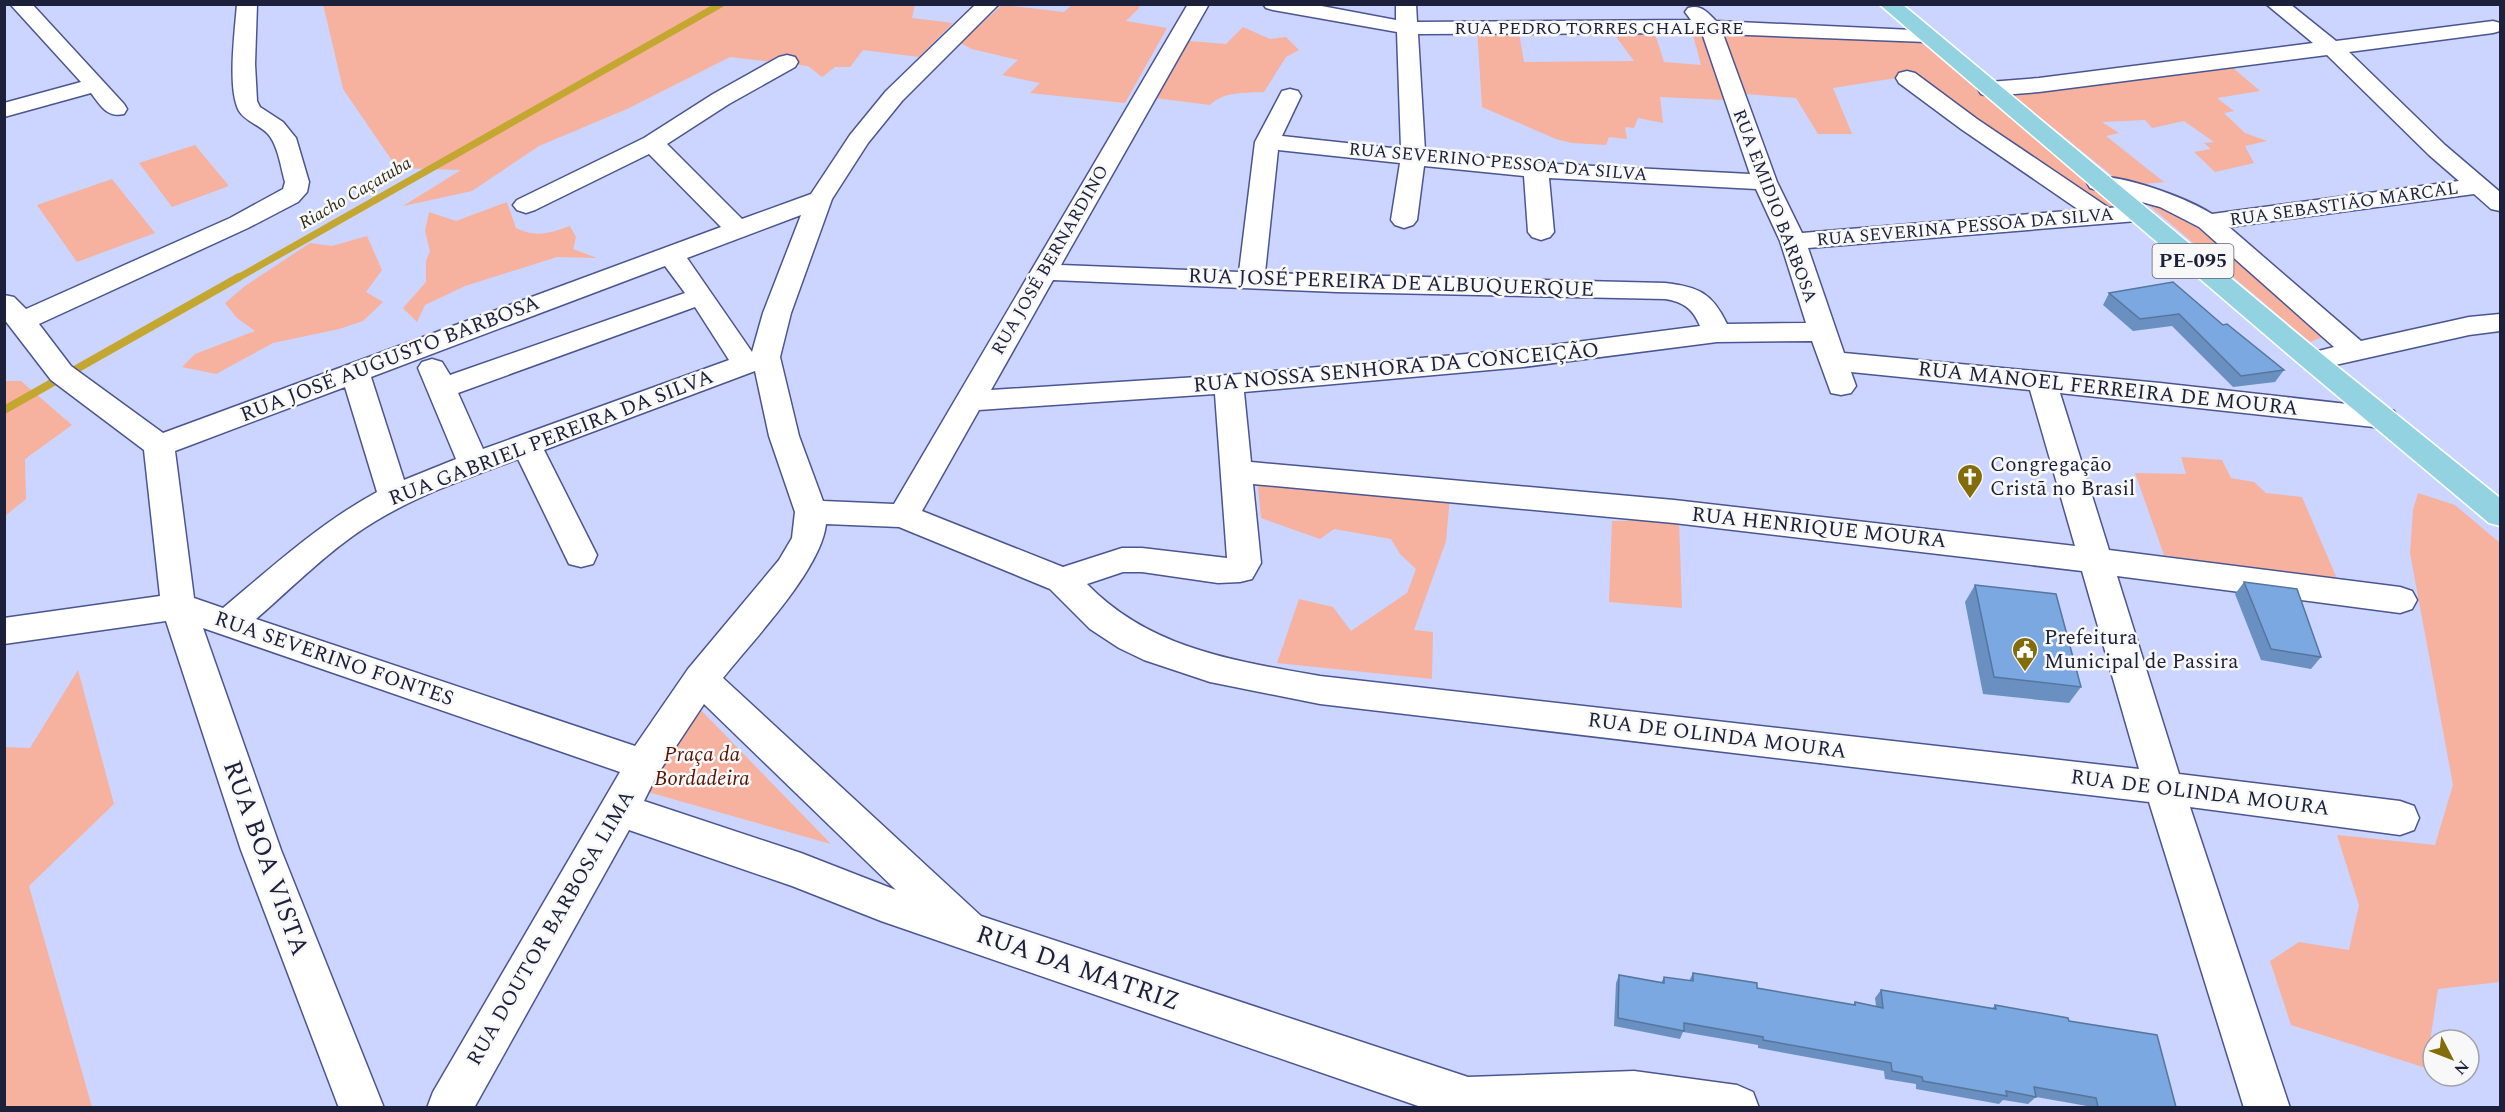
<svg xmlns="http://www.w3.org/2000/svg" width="2505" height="1112" viewBox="0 0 2505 1112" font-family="Spectral,serif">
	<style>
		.green { fill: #f6b19f }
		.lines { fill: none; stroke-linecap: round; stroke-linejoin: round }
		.stream-far1 { stroke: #c4a730; stroke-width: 7 }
		.stream { stroke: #c4a730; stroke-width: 8 }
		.minor-casing { stroke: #4b5591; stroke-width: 3 }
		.major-casing { stroke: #fff; stroke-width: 3 }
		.minor { fill: #fff; fill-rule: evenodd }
		.major { fill: #93d3e1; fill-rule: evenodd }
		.wall { fill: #6a90c1 }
		.building { fill: #7ba8e0; stroke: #56769d; stroke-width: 1.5 }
		.labels { text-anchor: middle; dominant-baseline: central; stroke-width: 5; stroke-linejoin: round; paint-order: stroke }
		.far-street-label { font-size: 18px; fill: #1c203a; stroke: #f8f8f8 }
		.far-water-label { font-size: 18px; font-style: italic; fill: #302b18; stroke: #f8f8f8 }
		.shield { fill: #f8f8f8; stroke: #5e6173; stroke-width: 1.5 }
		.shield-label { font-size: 20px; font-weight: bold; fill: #1c203a }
		.street-label { font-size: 21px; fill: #1c203a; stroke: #f8f8f8 }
		.poi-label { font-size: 21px; fill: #1c203a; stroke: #f8f8f8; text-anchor: start }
		.park-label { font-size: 21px; font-style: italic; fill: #551304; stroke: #f8f8f8 }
		.near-street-label { font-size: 26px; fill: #1c203a; stroke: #f8f8f8 }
	</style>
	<rect width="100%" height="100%" fill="#ccd5ff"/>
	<path class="green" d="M 323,4 L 915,4 L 912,18 L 953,23 L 919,57 L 863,50 L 850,67 L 835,67 L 822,77 L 808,66 L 730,57 L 627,109 L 539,146 L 472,191 L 403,206 L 461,170 L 397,168 L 343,89 Z
		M 1002,5 L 1064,12 L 1072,5 L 1135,5 L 1140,7 L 1126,21 L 1167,28 L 1125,103 L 1030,93 L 1040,83 L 1002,75 L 1018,60 L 972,49 L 960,43 Z
		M 1608,26 L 1653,27 L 1664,62 L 1701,65 L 1691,27 L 1919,32 L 2128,210 L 2094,212 L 1960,127 L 1896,78 L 1833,88 L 1852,134 L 1818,134 L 1796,98 L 1734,93 L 1725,100 L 1660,97 L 1663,123 L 1638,118 L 1634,128 L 1625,127 L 1627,139 L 1609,137 L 1606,145 L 1572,143 L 1556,139 L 1482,107 L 1477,28 L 1518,27 L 1524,62 L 1634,61 Z
		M 1243,27 L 1270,39 L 1286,37 L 1299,50 L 1286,57 L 1264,92 C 1245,93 1224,91 1210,105 L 1155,98 L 1189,41 L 1226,44 Z
		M 2225,61 L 2260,91 L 2217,98 L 2234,111 L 2224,113 L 2245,133 L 2267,141 L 2245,146 L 2254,163 L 2215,172 L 2194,152 L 2211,149 L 2204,143 L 2214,142 L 2184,121 L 2152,128 L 2145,120 L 2102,122 L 2119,133 L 2106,136 L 2164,182 L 2125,186 L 2003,87 Z
		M 195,145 L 229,186 L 172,207 L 139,163 Z
		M 112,179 L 155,233 L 77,262 L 37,205 Z
		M 2144,201 L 2209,224 L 2328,335 L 2310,342 Z
		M 507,202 L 516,228 C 536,238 550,233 570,226 L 576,237 L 573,249 L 597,258 L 557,257 L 465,286 L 425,305 L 417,322 L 403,308 L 426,282 L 426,261 L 430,251 L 425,231 L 429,212 L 456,221 Z
		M 367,236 L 382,270 L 366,292 L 383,302 L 363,321 L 339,329 L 273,343 L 216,374 L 182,367 L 195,354 L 255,331 L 237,318 L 225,303 L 245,286 L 310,243 L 332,246 Z
		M 5,381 L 21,381 L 72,425 L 25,459 L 26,499 L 5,516 Z
		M 2181,457 L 2222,460 L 2231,478 L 2254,482 L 2266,493 L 2302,497 L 2338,581 L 2164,555 L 2135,473 L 2186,474 Z
		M 1257,477 L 1450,496 L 1446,541 L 1414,630 L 1433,632 L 1432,679 L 1277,663 L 1299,599 L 1333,607 L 1351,631 L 1407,593 L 1416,569 L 1400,554 L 1391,539 L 1334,529 L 1320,539 L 1261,518 Z
		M 2418,493 L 2455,505 L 2500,543 L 2500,982 L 2438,989 L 2426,1068 L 2291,1025 L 2270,961 L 2299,942 L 2349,950 L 2359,905 L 2337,835 L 2435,845 L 2453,785 L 2410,553 L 2413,510 Z
		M 1679,520 L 1682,608 L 1609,602 L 1612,521 Z
		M 78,670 L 114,804 L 29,886 L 92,1107 L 5,1107 L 5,747 L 30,748 Z
		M 696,705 L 831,844 L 641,790 Z"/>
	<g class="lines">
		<path class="stream-far1" d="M 236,279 L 721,4"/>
		<path class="stream" d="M 4,410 L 239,277"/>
		<defs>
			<path id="minor" d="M 10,4 L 32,4 L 124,104 L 127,109 L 124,114 C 107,118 101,106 91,93 L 4,117 L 4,103 L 81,82 Z
				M 237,4 L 257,4 L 255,64 L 257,101 L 260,107 L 283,122 L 296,138 L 309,182 L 307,192 L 298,202 L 248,228 L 39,324 L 71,366 L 163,433 L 721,227 L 649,154 L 535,210 L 526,213 L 517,210 L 513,205 L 517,200 L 644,138 L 713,94 L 779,57 L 787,55 L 795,57 L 798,62 L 795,67 L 729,104 L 667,144 L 742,219 L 811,194 L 850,135 L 886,91 L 976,4 L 999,4 L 902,101 L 868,143 L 832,199 L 791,313 L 780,357 L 799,436 L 823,501 L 894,504 L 1188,4 L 1209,4 L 1061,265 L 1239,272 L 1255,142 L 1282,91 L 1290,89 L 1298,91 L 1301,96 L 1282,136 L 1401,149 L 1397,32 L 1273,10 L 1266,8 L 1263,4 L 1311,4 L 1396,20 L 1396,4 L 1416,4 L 1417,22 L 1691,20 L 1685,12 L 1688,8 C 1701,4 1707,12 1716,21 L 1934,31 L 1937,36 L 1934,41 L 1926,42 L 1723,34 L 1777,182 L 1802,233 L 2079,210 L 1961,129 L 1899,83 L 1896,78 L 1899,73 L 1907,71 L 1915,73 L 1977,119 L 2109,208 L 2137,205 L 2146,208 L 2150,213 L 2146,218 L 2137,221 L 1808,248 L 1844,353 L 2160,383 L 2383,408 L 2394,411 L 2398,418 L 2394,425 L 2383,428 L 2060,393 L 2109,550 L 2400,587 L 2412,591 L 2417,600 L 2412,609 L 2400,613 L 2117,576 L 2179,774 L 2400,801 L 2414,806 L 2419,818 L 2414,830 L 2400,835 L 2190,807 L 2290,1108 L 2244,1108 L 2149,802 L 1320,704 L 1210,682 L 1144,660 L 1119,648 L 1090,629 L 1050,589 L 899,527 L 826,524 C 821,570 753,640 723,678 L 981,916 L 1468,1077 L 1634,1071 L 1737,1085 L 1753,1092 L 1759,1108 L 1424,1108 L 881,921 L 792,886 L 629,830 L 474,1108 L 427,1108 L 433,1092 L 620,772 L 203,628 L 281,850 L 384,1108 L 339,1108 L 241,850 L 166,621 L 4,644 L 4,618 L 160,596 L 144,450 L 51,380 L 4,319 L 4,295 L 14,297 L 26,309 L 230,218 L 283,189 L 285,182 C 281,168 278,145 268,134 C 260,125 246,122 239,111 C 227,89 235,31 237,4 ZM 1702,33 L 1750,174 L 1536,163 L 1425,151 L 1418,34 ZM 1278,150 L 1400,163 L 1391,220 L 1395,225 L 1404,228 L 1413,225 L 1417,220 L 1424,166 L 1524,176 L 1528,232 L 1532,237 L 1541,240 L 1550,237 L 1554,232 L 1549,178 L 1756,189 L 1780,241 L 1806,323 L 1727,324 C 1712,293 1699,287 1665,283 L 1265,273 ZM 801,215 L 763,313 L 752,352 L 687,258 ZM 665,266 L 685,293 L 450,375 L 442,362 L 432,359 L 422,362 L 418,368 L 456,459 L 404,480 L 371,377 ZM 1053,280 L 1337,292 L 1665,299 C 1684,302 1693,309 1700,326 L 1523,349 L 1229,375 L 991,390 ZM 695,307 L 729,360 L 483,449 L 458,393 ZM 1812,341 L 1831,393 L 1841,395 L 1851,393 L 1856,386 L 1851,372 L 2030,390 L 2075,546 L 1674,500 L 1251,462 L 1244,392 L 1523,367 L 1717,342 ZM 755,371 L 769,436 L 795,512 L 792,538 L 779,560 L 688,669 L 635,746 L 256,619 C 294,586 331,548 374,522 C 418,495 469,477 518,459 L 569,564 L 581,567 L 593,564 L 597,555 L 544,450 ZM 345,387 L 377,492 C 320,523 272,567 223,608 L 194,598 L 175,451 ZM 1215,394 L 1227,558 L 1142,548 L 1122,548 L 1063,567 L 922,511 L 979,410 ZM 1253,484 L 1674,523 L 2082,571 L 2139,769 L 1320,676 C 1235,661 1150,649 1087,584 L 1123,572 L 1142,572 L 1218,583 L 1240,582 L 1252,579 L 1261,563 ZM 704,704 L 896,890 L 801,853 L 644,801 L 657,775 Z
				M 2266,4 L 2290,4 L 2336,41 L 2493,21 L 2500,23 L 2500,31 L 2493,33 L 2349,52 L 2445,145 L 2500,192 L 2500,211 L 2491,209 L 2474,194 L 2229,227 L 2361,341 L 2469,317 L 2500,314 L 2500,331 L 2469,335 L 2313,370 L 2303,367 L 2299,361 L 2303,355 L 2334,347 L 2199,227 L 2160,207 L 2090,188 L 2087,183 L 2090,178 C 2117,171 2189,199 2212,214 L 2459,181 L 2429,155 L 2327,55 L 2039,92 L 1989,96 L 1981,94 L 1978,89 L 1981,84 L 1989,82 L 2039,78 L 2313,43 Z"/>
			<path id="major" d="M 1879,4 L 1902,4 L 2323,355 L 2500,498 L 2500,526 L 2489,523 L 2303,367 Z"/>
		</defs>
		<use href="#minor" class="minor-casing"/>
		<use href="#major" class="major-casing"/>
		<use href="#minor" class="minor"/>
		<use href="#major" class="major"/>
	</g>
	<path class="wall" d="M 2109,293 L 2223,325 L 2284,370 L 2275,382 L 2233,387 L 2172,326 L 2133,331 L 2103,305 Z
		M 2244,582 L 2321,657 L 2311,669 L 2261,660 L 2235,594 Z
		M 1975,585 L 2081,687 L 2069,703 L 1983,694 L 1965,602 Z
		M 1693,973 L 1757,988 L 1853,1005 L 1855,1002 L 1876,1006 L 1875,998 L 1881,990 L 1992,1009 L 1995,1005 L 2069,1021 L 2176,1107 L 2087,1107 L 2087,1106 L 2036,1097 L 2028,1104 L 2003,1100 L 1999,1104 L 1916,1089 L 1916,1084 L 1885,1079 L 1884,1071 L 1758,1048 L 1758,1045 L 1683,1032 L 1680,1039 L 1614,1026 L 1616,983 L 1619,975 L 1661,983 L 1664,977 L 1689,981 Z"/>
	<path class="building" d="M 2173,282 L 2223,325 L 2227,324 L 2284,370 L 2241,376 L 2179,314 L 2140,319 L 2109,293 Z
		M 2244,582 L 2297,589 L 2321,657 L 2271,649 Z
		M 1975,585 L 2056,594 L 2081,687 L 1994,677 Z
		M 1693,973 L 1757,983 L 1757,988 L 1855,1005 L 1855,1002 L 1883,1008 L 1881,990 L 1996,1009 L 1995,1005 L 2068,1018 L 2069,1021 L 2157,1035 L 2176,1107 L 2098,1107 L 2096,1098 L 2034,1087 L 2036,1097 L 2006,1091 L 2007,1096 L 1923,1081 L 1922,1077 L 1892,1071 L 1891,1063 L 1763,1040 L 1763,1037 L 1684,1023 L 1684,1031 L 1618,1018 L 1619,975 L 1664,983 L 1664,977 L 1693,981 Z"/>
	<defs>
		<symbol id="church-pin" viewBox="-11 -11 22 30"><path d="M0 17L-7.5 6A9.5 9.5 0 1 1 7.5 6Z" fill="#836d0a" stroke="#f8f8f8"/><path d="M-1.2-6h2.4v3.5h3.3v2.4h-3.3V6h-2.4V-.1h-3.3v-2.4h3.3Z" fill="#fff"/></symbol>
		<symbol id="civic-pin" viewBox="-11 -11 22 30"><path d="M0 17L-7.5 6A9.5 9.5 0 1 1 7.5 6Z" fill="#836d0a" stroke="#f8f8f8"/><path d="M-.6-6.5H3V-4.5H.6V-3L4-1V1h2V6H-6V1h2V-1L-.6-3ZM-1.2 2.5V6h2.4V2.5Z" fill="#fff"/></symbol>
	</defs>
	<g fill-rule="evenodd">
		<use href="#church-pin" x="1955" y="462" width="30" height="40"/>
		<use href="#civic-pin" x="2010" y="635" width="30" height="40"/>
	</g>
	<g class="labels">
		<g class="far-street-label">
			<text x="1599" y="28">RUA PEDRO TORRES CHALEGRE</text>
			<text transform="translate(1498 162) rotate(5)">RUA SEVERINO PESSOA DA SILVA</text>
			<text transform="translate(2344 204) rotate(-8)">RUA SEBASTIÃO MARCAL</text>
			<text transform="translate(1775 206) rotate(69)">RUA EMIDIO BARBOSA</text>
			<text transform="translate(1965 227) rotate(-5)">RUA SEVERINA PESSOA DA SILVA</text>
			<text transform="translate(1050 260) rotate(-60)">RUA JOSÉ BERNARDINO</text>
		</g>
		<g class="far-water-label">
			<text transform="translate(355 193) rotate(-30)">Riacho Caçatuba</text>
		</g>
		<rect class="shield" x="2152.5" y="244" width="81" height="34" rx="4.5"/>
		<g class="shield-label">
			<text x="2193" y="261">PE-095</text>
		</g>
		<g class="street-label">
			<text transform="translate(1391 283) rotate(2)">RUA JOSÉ PEREIRA DE ALBUQUERQUE</text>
			<text transform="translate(390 359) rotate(-21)">RUA JOSÉ AUGUSTO BARBOSA</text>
			<text transform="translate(1396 368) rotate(-5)">RUA NOSSA SENHORA DA CONCEIÇÃO</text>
			<text transform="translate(2108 389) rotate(6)">RUA MANOEL FERREIRA DE MOURA</text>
			<text transform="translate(551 438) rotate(-21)">RUA GABRIEL PEREIRA DA SILVA</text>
			<text transform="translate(1819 528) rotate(6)">RUA HENRIQUE MOURA</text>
			<text transform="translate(334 659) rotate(19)">RUA SEVERINO FONTES</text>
			<text transform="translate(1717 736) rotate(7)">RUA DE OLINDA MOURA</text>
			<text transform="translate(2200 793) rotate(7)">RUA DE OLINDA MOURA</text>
			<text transform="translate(551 928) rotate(-60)">RUA DOUTOR BARBOSA LIMA</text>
		</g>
		<g class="poi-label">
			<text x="1990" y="465">Congregação<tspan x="1990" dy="24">Cristã no Brasil</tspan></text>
			<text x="2044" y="638">Prefeitura<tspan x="2044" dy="24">Municipal de Passira</tspan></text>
		</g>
		<g class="park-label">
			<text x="702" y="755">Praça da<tspan x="702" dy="24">Bordadeira</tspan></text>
		</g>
		<g class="near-street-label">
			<text transform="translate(266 858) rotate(70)">RUA BOA VISTA</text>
			<text transform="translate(1078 968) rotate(19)">RUA DA MATRIZ</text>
		</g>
	</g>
	<rect width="2505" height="1112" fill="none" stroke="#1c203a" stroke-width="12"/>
	<g transform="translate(2451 1058) rotate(132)"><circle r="28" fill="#f8f8f8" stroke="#a0a2ac" stroke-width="1.5"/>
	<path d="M0-4.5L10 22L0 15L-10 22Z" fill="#836d0a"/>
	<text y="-9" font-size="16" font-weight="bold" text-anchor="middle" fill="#1c203a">N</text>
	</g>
</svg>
